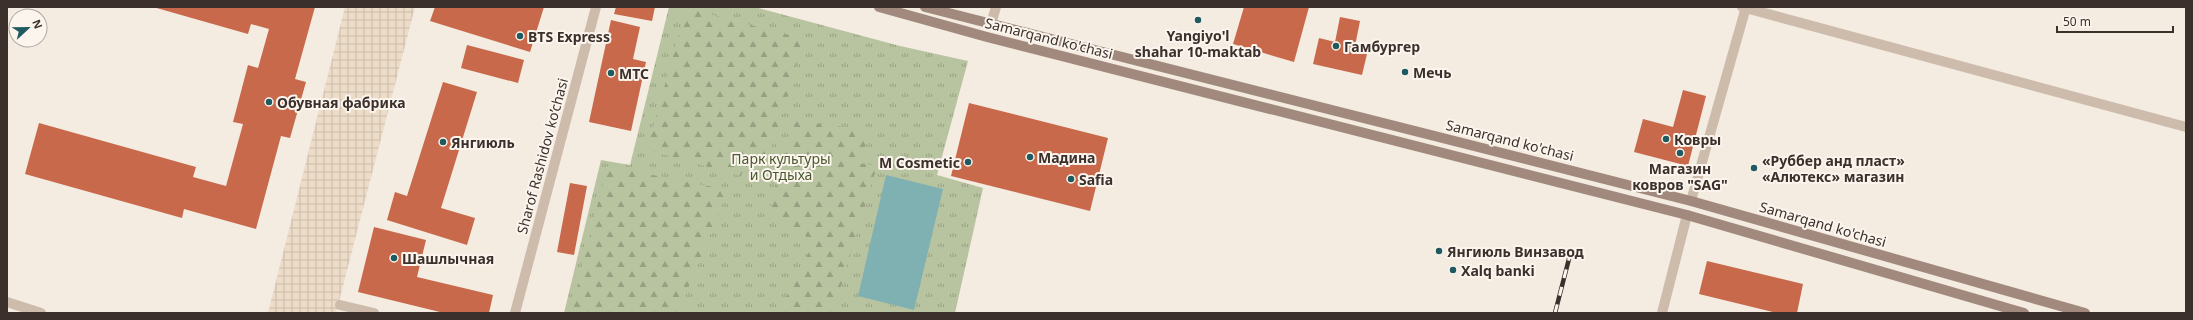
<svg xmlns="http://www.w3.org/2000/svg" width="2193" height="320" viewBox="0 0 2193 320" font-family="'Noto Sans',sans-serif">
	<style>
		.grass { fill: url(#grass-tufts) }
		.forest { fill: url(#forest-firs) }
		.plaza { fill: url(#plaza-grid) }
		.water { fill: #7fb0b2 }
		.building { fill: #c8694b }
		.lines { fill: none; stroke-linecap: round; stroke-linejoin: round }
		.minor { stroke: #cdbbac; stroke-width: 10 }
		.secondary { stroke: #a18a7d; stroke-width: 10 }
		.rail-casing { stroke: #3b302b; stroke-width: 4.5 }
		.rail { stroke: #fbf5ee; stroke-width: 3; stroke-dasharray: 9; stroke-linecap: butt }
		.poi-dot { fill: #1f5a5e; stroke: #fbf5ee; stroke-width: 1.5 }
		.labels { text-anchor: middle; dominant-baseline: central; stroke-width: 4; stroke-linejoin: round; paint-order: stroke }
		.poi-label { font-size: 14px; font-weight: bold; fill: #3b302b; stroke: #fbf5ee; text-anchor: start }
		.street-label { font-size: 14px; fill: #3b302b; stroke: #fbf5ee }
		.park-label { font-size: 14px; fill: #4a5a2e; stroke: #fbf5ee }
	</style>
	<defs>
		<pattern id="grass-tufts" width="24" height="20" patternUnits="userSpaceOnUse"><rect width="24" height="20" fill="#b8c4a0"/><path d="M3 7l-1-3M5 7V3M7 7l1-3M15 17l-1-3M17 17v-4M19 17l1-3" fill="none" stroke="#97a083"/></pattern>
		<pattern id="forest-firs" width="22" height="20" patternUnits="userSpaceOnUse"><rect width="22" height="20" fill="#b8c4a0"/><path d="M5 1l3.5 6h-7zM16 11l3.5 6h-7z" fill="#97a083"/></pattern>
		<pattern id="plaza-grid" width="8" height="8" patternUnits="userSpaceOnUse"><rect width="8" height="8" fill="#ecdcc8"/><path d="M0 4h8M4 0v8" fill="none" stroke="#cbbdac"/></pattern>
	</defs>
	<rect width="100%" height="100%" fill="#f4ebe1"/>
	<path class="grass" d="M 669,7 L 755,7 L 900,46 L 968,61 L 937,175 L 983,188 L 955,313 L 564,313 L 601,160 L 630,165 Z"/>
	<path class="forest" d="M 686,8 L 803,39 L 769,158 L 747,157 L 741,176 L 647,150 Z
		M 796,120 L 870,131 L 860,163 L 877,166 L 833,313 L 778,313 L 814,242 L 769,211 Z
		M 607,166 L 728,190 L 678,313 L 571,313 Z"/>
	<path class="plaza" d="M 345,7 L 415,7 L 336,313 L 268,313 Z"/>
	<path class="water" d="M 886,175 L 943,189 L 914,310 L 858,296 Z"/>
	<path class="building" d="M 153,7 L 315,7 L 295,79 L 306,82 L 290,138 L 281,136 L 256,229 L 184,209 L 182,218 L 25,174 L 39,123 L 196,167 L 193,177 L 226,186 L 243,124 L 233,122 L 248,65 L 258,68 L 269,29 L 251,24 L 248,34 Z
		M 435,7 L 544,7 L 530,52 L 430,21 Z
		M 616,7 L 655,7 L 652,21 L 614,14 Z
		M 1244,7 L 1309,7 L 1294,62 L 1233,44 Z
		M 1340,17 L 1360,21 L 1354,51 L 1367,54 L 1362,75 L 1313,64 L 1319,38 L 1335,42 Z
		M 611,20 L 640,27 L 633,59 L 646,62 L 631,131 L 589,122 Z
		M 467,45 L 524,60 L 518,83 L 461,68 Z
		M 443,82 L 477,92 L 441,208 L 475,218 L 467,245 L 387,220 L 395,192 L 407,196 Z
		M 1683,90 L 1706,96 L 1688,166 L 1634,152 L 1643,119 L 1673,127 Z
		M 969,103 L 1108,138 L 1090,211 L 951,176 Z
		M 570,183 L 587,186 L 574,255 L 557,252 Z
		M 374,227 L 426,240 L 417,277 L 493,295 L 489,313 L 444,313 L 358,292 Z
		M 1707,261 L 1803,284 L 1797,313 L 1777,313 L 1699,294 Z"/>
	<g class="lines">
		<path class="minor" d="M 1742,7 L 2186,127
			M 991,24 L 996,7
			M 1691,201 L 1746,7
			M 7,302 L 41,313
			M 340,305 L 374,313
			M 515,313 L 596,7
			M 1662,313 L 1687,215"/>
		<path class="secondary" d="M 879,7 L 987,37 L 1687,215 L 2024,313
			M 925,7 L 1691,201 L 2085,313"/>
		<defs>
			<path id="rail" d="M 1555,313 L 1571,251"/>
		</defs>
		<use href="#rail" class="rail-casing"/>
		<use href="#rail" class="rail"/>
	</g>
	<g class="poi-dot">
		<circle cx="1198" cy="20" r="4"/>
		<circle cx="520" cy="36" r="4"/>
		<circle cx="1336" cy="46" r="4"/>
		<circle cx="1405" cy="72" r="4"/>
		<circle cx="611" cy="73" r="4"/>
		<circle cx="269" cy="102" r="4"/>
		<circle cx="1666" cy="139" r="4"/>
		<circle cx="443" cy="142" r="4"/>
		<circle cx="1680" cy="153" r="4"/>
		<circle cx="1030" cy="157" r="4"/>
		<circle cx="968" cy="162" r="4"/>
		<circle cx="1754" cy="168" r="4"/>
		<circle cx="1071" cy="179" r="4"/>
		<circle cx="1439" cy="251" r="4"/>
		<circle cx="394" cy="258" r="4"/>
		<circle cx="1453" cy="270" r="4"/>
	</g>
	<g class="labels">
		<g class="poi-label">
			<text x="1198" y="35" text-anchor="middle">Yangiyo'l<tspan x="1198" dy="16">shahar 10-maktab</tspan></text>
			<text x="528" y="36">BTS Express</text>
			<text x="1344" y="46">Гамбургер</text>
			<text x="1413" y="72">Мечь</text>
			<text x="619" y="73">МТС</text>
			<text x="277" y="102">Обувная фабрика</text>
			<text x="1674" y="139">Ковры</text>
			<text x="451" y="142">Янгиюль</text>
			<text x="1038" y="157">Мадина</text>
			<text x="1762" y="160">«Руббер анд пласт»<tspan x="1762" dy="16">«Алютекс» магазин</tspan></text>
			<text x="960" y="162" text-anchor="end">M Cosmetic</text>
			<text x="1680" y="168" text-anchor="middle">Магазин<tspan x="1680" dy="16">ковров "SAG"</tspan></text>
			<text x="1079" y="179">Safia</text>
			<text x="1447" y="251">Янгиюль Винзавод</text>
			<text x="402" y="258">Шашлычная</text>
			<text x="1461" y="270">Xalq banki</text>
		</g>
		<g class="street-label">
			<text transform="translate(1049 38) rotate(14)">Samarqand ko'chasi</text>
			<text transform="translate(1510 140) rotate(14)">Samarqand ko'chasi</text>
			<text transform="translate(542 156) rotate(-75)">Sharof Rashidov ko’chasi</text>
			<text transform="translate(1823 224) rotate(16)">Samarqand ko'chasi</text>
		</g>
		<g class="park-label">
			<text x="781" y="158">Парк культуры<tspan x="781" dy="16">и Отдыха</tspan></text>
		</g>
	</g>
	<rect width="2193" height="320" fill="none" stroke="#3b302b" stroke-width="16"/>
	<g transform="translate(28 28) rotate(68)"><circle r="19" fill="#fbf5ee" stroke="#aea6a0"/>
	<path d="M0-3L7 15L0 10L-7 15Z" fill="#1f5a5e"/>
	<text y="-6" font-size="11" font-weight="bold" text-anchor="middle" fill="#3b302b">N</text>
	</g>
	<path d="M2057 26v6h116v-6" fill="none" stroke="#3b302b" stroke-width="2"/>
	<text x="2063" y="26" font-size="12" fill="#3b302b" stroke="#fbf5ee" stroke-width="3" paint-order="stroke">50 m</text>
</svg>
